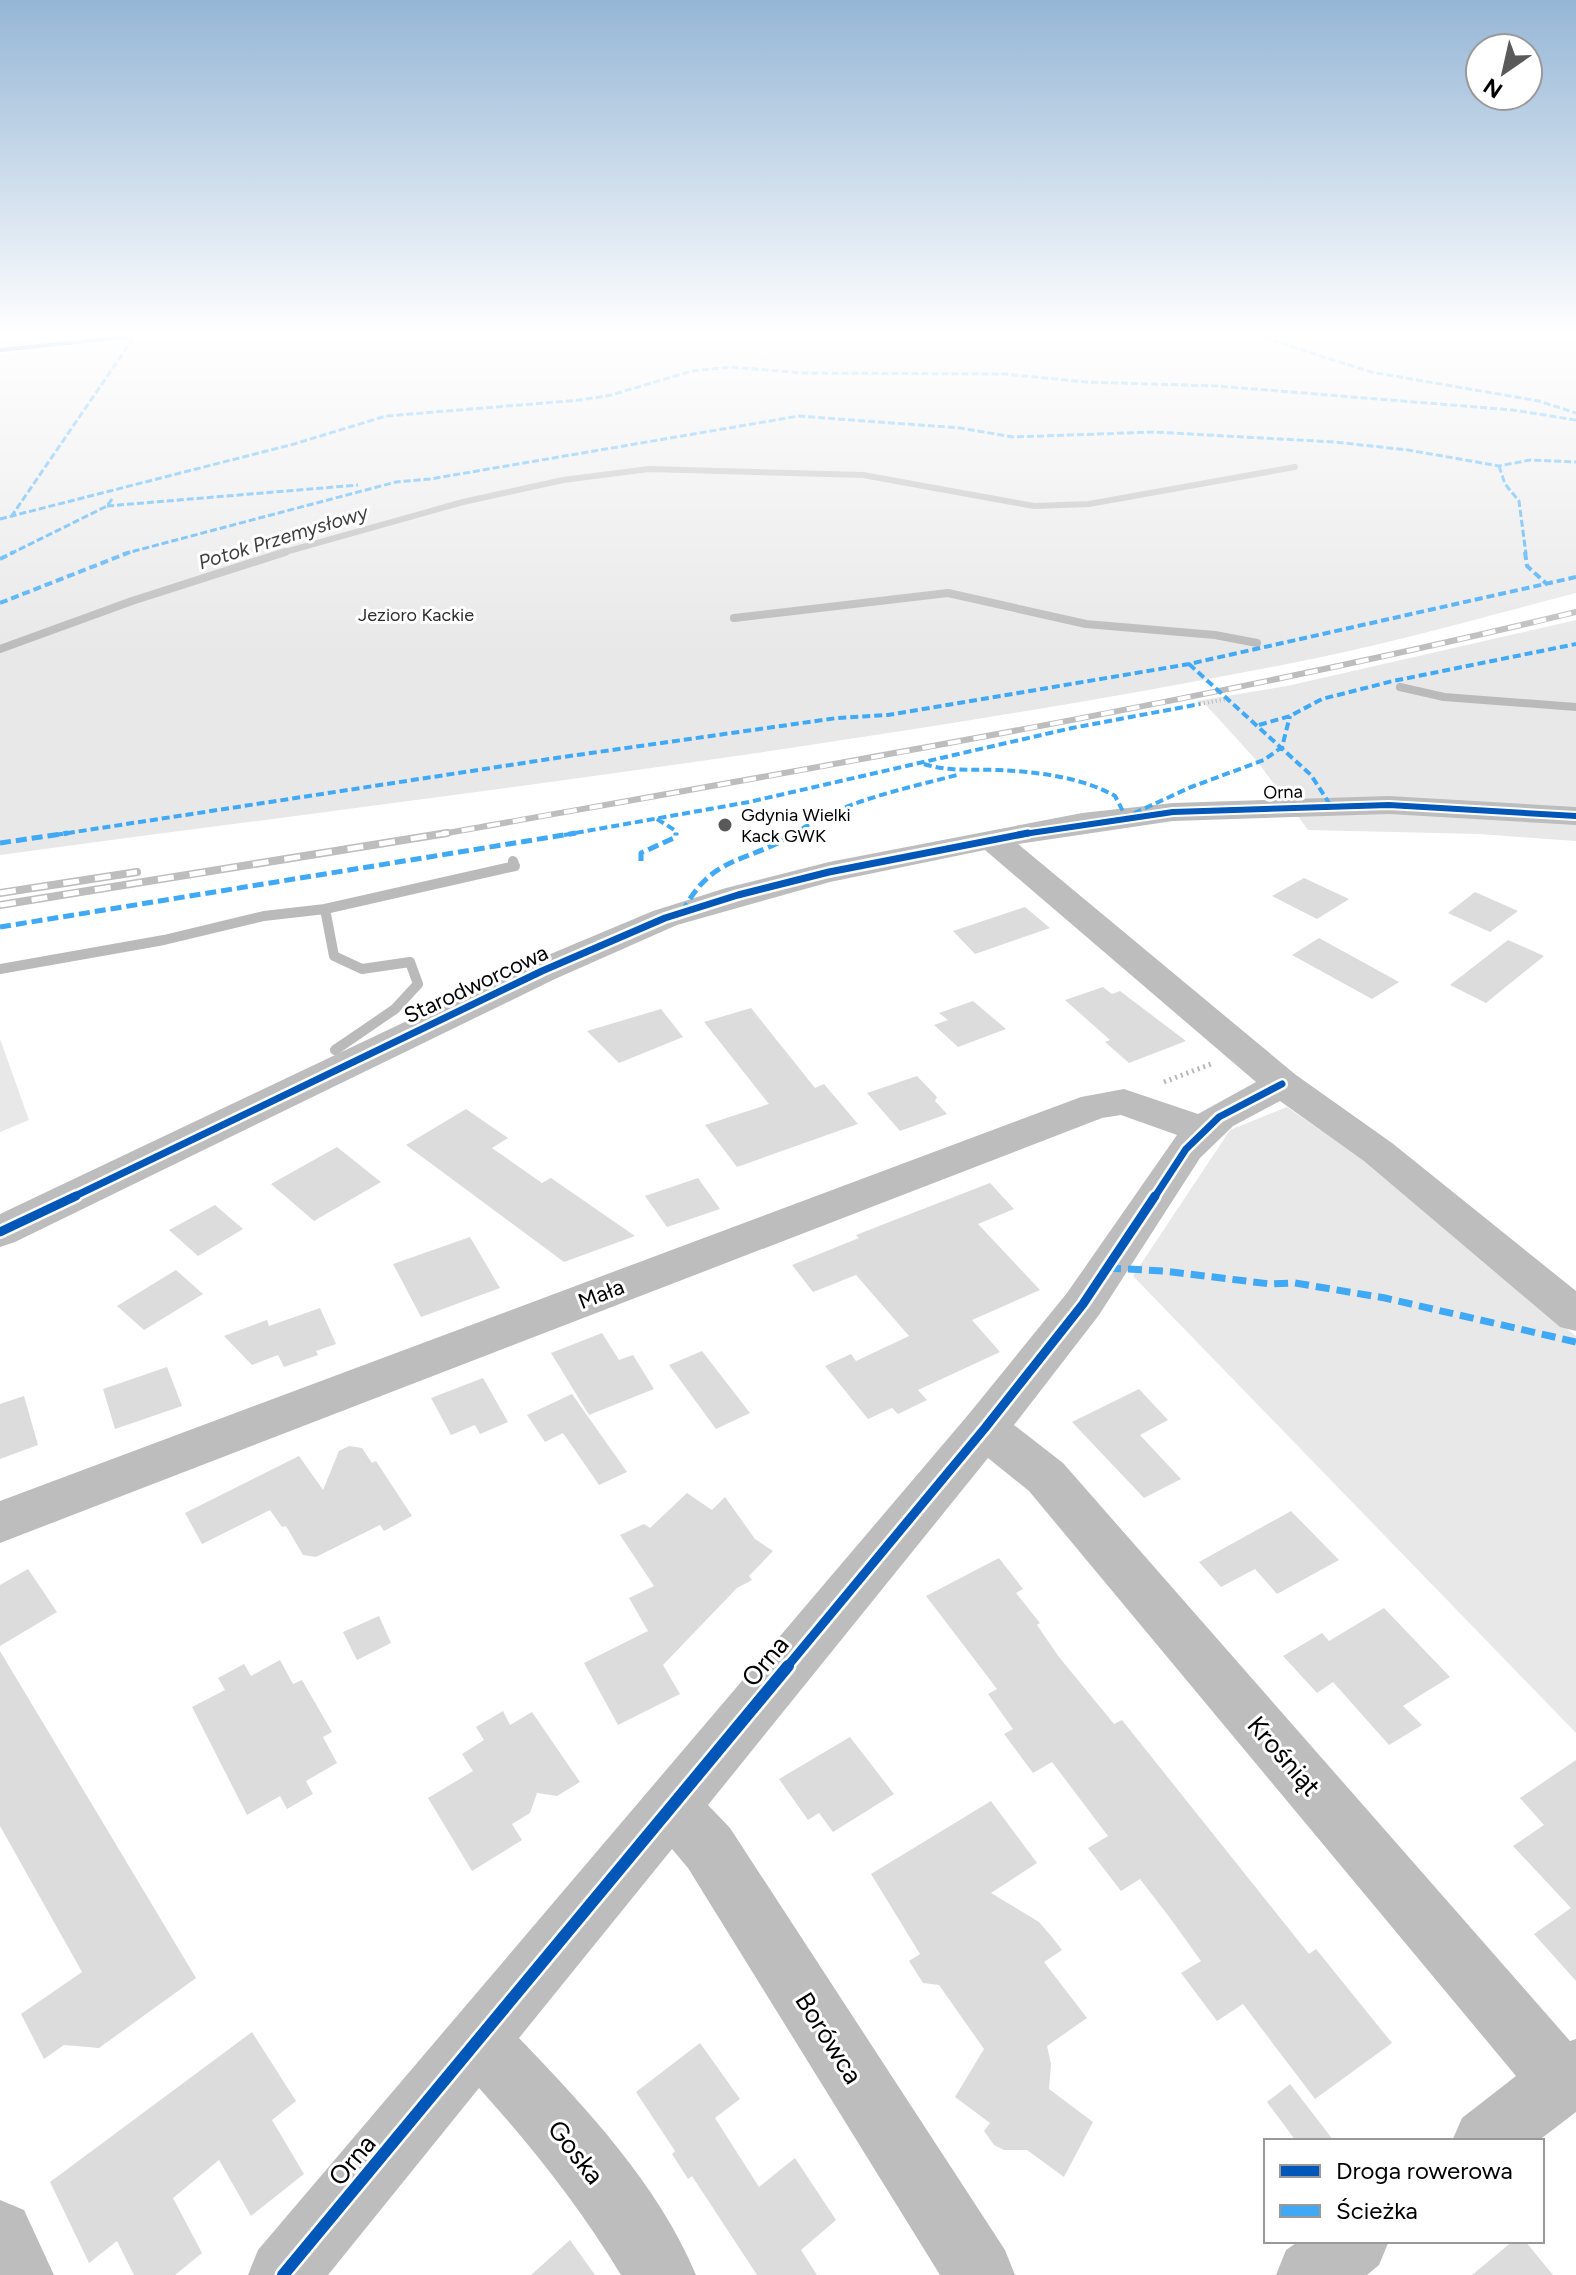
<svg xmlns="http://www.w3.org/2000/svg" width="1576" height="2275" viewBox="0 0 1576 2275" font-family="Figtree,sans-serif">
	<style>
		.green { fill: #e8e8e8 }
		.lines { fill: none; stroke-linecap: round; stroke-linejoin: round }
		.stream-far2 { stroke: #bababa; stroke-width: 6 }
		.stream-far1 { stroke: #bababa; stroke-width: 8 }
		.stream { stroke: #bababa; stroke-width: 10 }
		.building { fill: #dcdcdc }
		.path-far1 { stroke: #b8b8b8; stroke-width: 4; stroke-dasharray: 1 3; stroke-linecap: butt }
		.path { stroke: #b8b8b8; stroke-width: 5; stroke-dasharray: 2 4; stroke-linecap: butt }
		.minor { fill: #bdbdbd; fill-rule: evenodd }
		.rail-far1-casing { stroke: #bdbdbd; stroke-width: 6 }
		.rail-casing { stroke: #bdbdbd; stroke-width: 8 }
		.rail-far1 { stroke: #fff; stroke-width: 4; stroke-dasharray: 13; stroke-linecap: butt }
		.rail { stroke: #fff; stroke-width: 5; stroke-dasharray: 16; stroke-linecap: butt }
		.quiet-far3 { stroke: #3fa9f5; stroke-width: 3; stroke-dasharray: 7 3; stroke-linecap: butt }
		.quiet-far2 { stroke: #3fa9f5; stroke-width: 4; stroke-dasharray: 8 4; stroke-linecap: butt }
		.quiet-far1 { stroke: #3fa9f5; stroke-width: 5; stroke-dasharray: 11 5; stroke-linecap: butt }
		.quiet { stroke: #3fa9f5; stroke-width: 7; stroke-dasharray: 14 7; stroke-linecap: butt }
		.cycleway-far4-casing { stroke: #fff; stroke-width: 7 }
		.cycleway-far3-casing { stroke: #fff; stroke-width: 10 }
		.cycleway-far2-casing { stroke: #fff; stroke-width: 12 }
		.cycleway-far1-casing { stroke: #fff; stroke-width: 14 }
		.cycleway-casing { stroke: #fff; stroke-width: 17 }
		.cycleway-far4 { stroke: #0057b8; stroke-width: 4 }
		.cycleway-far3 { stroke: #0057b8; stroke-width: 6 }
		.cycleway-far2 { stroke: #0057b8; stroke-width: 7 }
		.cycleway-far1 { stroke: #0057b8; stroke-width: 9 }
		.cycleway { stroke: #0057b8; stroke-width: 12 }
		.poi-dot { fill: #595959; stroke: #fff; stroke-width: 3 }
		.labels { text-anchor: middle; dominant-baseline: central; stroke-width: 6; stroke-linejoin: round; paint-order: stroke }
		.far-park-label { font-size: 18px; fill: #2d2d2d; stroke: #fff }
		.far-street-label { font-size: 18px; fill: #000; stroke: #fff }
		.far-poi-label { font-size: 18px; fill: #000; stroke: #fff; text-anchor: start }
		.far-water-label { font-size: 20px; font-style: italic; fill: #3e3e3e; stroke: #fff }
		.street-label { font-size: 22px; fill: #000; stroke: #fff }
		.near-street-label { font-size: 26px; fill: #000; stroke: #fff }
	</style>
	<rect width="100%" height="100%" fill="#fff"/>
	<path class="green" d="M 0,337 L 1576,337 L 1576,593 C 1480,618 1384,645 1287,664 C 862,747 430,797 0,855 Z
		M 1576,620 L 1576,841 L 1479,834 L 1308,830 L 1257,761 L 1206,705 L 1196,701 L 1287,686 Z
		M 0,1039 L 29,1120 L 0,1132 Z
		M 1287,1107 L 1367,1162 L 1576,1336 L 1576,1733 L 1133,1276 L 1230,1130 Z"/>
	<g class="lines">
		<path class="stream-far2" d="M 278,554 L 463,502 L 563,480 L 649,469 L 863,475 L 1034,506 L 1089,504 L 1295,467"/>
		<path class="stream-far1" d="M 734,618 L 948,593 L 1086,624 L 1215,635 L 1257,643
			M 0,649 L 132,601 L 285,552
			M 1400,687 L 1444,697 L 1576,707"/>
		<path class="stream" d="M 325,909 L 334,956 L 362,969 L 410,962 L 418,984 L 395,1009 L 335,1050
			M 0,969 L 164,940 L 264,916 L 325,909 L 515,866 L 513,861"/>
	</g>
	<path class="building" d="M 1304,878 L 1349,899 L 1317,919 L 1272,896 Z
		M 1475,892 L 1518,911 L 1490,932 L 1448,913 Z
		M 1025,907 L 1050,928 L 975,954 L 953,931 Z
		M 1319,938 L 1399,982 L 1372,999 L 1292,955 Z
		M 1508,940 L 1544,956 L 1486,1003 L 1450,985 Z
		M 1103,987 L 1112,994 L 1120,991 L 1186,1041 L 1129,1063 L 1105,1042 L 1110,1040 L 1065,1000 Z
		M 973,1001 L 1006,1029 L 958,1047 L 934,1025 L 948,1020 L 939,1013 Z
		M 751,1008 L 815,1088 L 824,1084 L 858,1124 L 737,1167 L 705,1125 L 769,1104 L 704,1022 Z
		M 661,1009 L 683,1037 L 619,1063 L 587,1031 Z
		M 917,1076 L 937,1097 L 935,1101 L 947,1114 L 900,1131 L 867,1093 Z
		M 466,1109 L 508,1138 L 492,1148 L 542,1183 L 551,1178 L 635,1236 L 564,1262 L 406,1145 Z
		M 337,1147 L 381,1182 L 314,1221 L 271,1184 Z
		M 698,1178 L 720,1209 L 667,1227 L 645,1196 Z
		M 990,1183 L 1014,1209 L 978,1224 L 1040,1290 L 972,1320 L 1000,1352 L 918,1390 L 927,1400 L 898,1414 L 892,1408 L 868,1419 L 825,1366 L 851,1354 L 856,1361 L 909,1336 L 856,1275 L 813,1292 L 792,1265 L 859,1238 L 856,1235 Z
		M 215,1205 L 243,1229 L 198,1256 L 169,1230 Z
		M 470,1237 L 500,1288 L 421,1317 L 393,1264 Z
		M 176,1270 L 203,1294 L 144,1330 L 117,1306 Z
		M 320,1308 L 336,1344 L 316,1351 L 318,1355 L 284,1367 L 278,1355 L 252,1365 L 224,1336 L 267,1320 L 269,1326 Z
		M 602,1333 L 619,1360 L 633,1355 L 654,1389 L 589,1415 L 551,1353 Z
		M 702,1351 L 750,1413 L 716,1429 L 669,1365 Z
		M 167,1367 L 182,1406 L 115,1429 L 103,1389 Z
		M 483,1378 L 508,1422 L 480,1434 L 475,1425 L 451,1435 L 431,1398 Z
		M 1139,1389 L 1168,1420 L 1140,1435 L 1181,1479 L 1144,1498 L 1072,1422 Z
		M 572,1394 L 627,1472 L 599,1485 L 563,1433 L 545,1442 L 527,1415 Z
		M 24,1396 L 38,1445 L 0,1459 L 0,1404 Z
		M 349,1446 L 362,1448 L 372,1463 L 376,1461 L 412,1516 L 384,1531 L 380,1525 L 316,1557 L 303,1555 L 286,1526 L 282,1527 L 270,1510 L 202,1544 L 185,1513 L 299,1456 L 323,1490 L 339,1451 Z
		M 687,1493 L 712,1510 L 725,1497 L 755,1539 L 773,1551 L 749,1576 L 752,1580 L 737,1588 L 663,1665 L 680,1694 L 618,1725 L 584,1663 L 648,1631 L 629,1598 L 654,1586 L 620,1535 L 644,1524 L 650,1528 Z
		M 1291,1511 L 1339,1560 L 1277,1594 L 1255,1569 L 1221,1587 L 1199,1562 Z
		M 999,1558 L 1023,1589 L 1016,1593 L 1040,1623 L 1037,1625 L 1059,1657 L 1114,1724 L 1122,1720 L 1309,1954 L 1316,1949 L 1392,2043 L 1315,2099 L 1243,2004 L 1217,2021 L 1181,1973 L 1201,1961 L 1170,1918 L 1140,1879 L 1121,1891 L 1088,1848 L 1108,1836 L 1052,1762 L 1033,1773 L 1004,1734 L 1013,1729 L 988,1694 L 997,1689 L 926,1596 Z
		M 28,1569 L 57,1612 L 0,1646 L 0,1585 Z
		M 1384,1608 L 1450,1677 L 1403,1706 L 1422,1725 L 1389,1745 L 1333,1682 L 1317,1693 L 1283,1656 L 1322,1633 L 1329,1641 Z
		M 379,1616 L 391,1643 L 357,1660 L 343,1632 Z
		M 0,1651 L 196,1978 L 99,2048 L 64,2045 L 44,2059 L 21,2014 L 82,1972 L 0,1826 Z
		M 280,1660 L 293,1684 L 302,1680 L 332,1732 L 323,1737 L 337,1763 L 306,1781 L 313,1794 L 287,1809 L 280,1796 L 247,1815 L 192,1707 L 225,1690 L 218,1678 L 244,1664 L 251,1676 Z
		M 503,1711 L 510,1725 L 532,1712 L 580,1782 L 557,1796 L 537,1793 L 530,1813 L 512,1824 L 522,1840 L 472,1871 L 428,1798 L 473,1771 L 462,1754 L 484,1740 L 476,1727 Z
		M 850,1737 L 894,1794 L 833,1832 L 819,1813 L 808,1820 L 779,1779 Z
		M 1576,1760 L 1576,1981 L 1534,1934 L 1571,1908 L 1513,1846 L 1544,1825 L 1520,1798 Z
		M 991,1801 L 1037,1863 L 991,1893 L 1039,1922 L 1052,1937 L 1062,1950 L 1044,1962 L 1087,2018 L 1047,2046 L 1051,2064 L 1049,2089 L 1093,2122 L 1064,2177 L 1027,2150 L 1004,2150 L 994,2145 L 984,2131 L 990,2123 L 955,2097 L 984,2049 L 939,1985 L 923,1983 L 909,1961 L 920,1954 L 871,1874 Z
		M 252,2032 L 296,2101 L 272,2120 L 304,2174 L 251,2216 L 219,2160 L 173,2198 L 202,2253 L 175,2275 L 134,2275 L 117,2241 L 89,2263 L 50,2182 Z
		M 700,2043 L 740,2099 L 715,2118 L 759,2187 L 795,2158 L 836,2220 L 801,2250 L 817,2275 L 757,2275 L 692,2176 L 688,2179 L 672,2154 L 675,2151 L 636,2092 Z
		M 1290,2084 L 1334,2141 L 1296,2141 L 1267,2102 Z
		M 570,2240 L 595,2275 L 531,2275 Z
		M 1513,2241 L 1525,2241 L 1553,2275 L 1472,2275 Z"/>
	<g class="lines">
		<path class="path-far1" d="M 1200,704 L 1227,699"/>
		<path class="path" d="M 1164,1082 L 1211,1064"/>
		<path class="minor" d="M 1389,796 L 1576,807 L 1576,825 L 1389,814 L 1173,821 L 1018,844 L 1296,1075 L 1392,1143 L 1576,1291 L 1576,1331 L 1560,1327 L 1364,1161 L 1280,1101 L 1233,1126 L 1200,1158 L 1099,1315 L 1014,1425 L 1063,1463 L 1570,2041 L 1576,2039 L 1576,2112 L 1538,2141 L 1452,2141 L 1462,2118 L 1516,2076 L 1029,1491 L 988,1458 L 708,1805 L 730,1828 L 1005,2250 L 1015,2275 L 940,2275 L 688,1868 L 672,1849 L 519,2038 C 586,2108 658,2184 696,2275 L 621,2275 C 580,2207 532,2147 479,2088 L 328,2275 L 248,2275 L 258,2250 L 968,1415 L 1067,1293 L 1177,1135 L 1121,1115 L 1102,1118 L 0,1543 L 0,1501 L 1081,1097 L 1124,1089 L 1198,1114 L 1256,1082 L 985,850 L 830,882 L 677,925 L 555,979 L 15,1242 L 0,1247 L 0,1214 L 529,963 L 653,911 L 726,888 L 829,862 L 1082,813 L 1173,803 Z
			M 0,2200 L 24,2210 L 54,2275 L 0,2275 Z
			M 1299,2241 L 1389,2241 L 1379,2265 L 1367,2275 L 1276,2275 L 1286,2250 Z"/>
		<defs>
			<path id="rail-far1" d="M 436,835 C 817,767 1200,703 1576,612"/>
			<path id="rail" d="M 0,893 L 137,872
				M 0,905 L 447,833"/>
		</defs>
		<use href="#rail-far1" class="rail-far1-casing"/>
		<use href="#rail" class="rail-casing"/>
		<use href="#rail-far1" class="rail-far1"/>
		<use href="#rail" class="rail"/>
		<path class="quiet-far3" d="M 1262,337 L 1371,372 L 1539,401 L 1576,413
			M 1499,466 L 1505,484 L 1519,501 L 1526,554
			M 107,506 L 358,485
			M 11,517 L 134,337
			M 0,519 L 294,444 L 386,416 L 580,400 L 611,395 L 692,371 L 731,367 L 803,373 L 1005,374 L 1085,382 L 1217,386 L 1513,410 L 1576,420
			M 10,554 L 107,506 L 112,499
			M 123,554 L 396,482 L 430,479 L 799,416 L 960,428 L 1013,437 L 1154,432 L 1334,442 L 1408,450 L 1499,466 L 1530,460 L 1576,462"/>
		<path class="quiet-far2" d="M 1525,552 L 1527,566 L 1548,585
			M 0,559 L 14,552
			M 0,603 L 130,552
			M 1189,664 L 1311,775 L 1331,806
			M 1259,725 L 1290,716 L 1322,699 L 1393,681 L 1576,644
			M 924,764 C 949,772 973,769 999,770 C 1037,772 1082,777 1115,796 L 1126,817 L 1191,787 L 1264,760 L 1282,747 L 1290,716
			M 657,819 L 676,831 L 676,835
			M 55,835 L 556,758 L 837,718 L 888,715 L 1189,664 L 1576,577
			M 564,835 L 749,802 L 1072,728 L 1200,704
			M 792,835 C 842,801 900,790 957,775"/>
		<path class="quiet-far1" d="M 0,843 L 68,833
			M 641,861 L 641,853 L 676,837 L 676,833
			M 682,913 C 712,853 748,864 795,833
			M 0,927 L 576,833"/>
		<path class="quiet" d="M 1107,1268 L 1164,1271 L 1270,1284 L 1295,1283 L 1385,1298 L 1576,1342"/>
		<defs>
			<path id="cycleway-far4" d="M 0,350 L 127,337"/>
			<path id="cycleway-far3" d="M 1017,835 L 1173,812 L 1389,805 L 1576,816"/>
			<path id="cycleway-far2" d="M 71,1198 L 542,971 L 665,918 L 738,895 L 829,872 L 1028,833
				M 1154,1198 L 1186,1149 L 1219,1117 L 1282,1084"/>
			<path id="cycleway-far1" d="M 0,1232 L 76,1196
				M 786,1668 L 985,1428 L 1083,1304 L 1155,1196"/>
			<path id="cycleway" d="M 283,2275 L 788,1666"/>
		</defs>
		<use href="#cycleway-far4" class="cycleway-far4-casing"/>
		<use href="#cycleway-far3" class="cycleway-far3-casing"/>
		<use href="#cycleway-far2" class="cycleway-far2-casing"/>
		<use href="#cycleway-far1" class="cycleway-far1-casing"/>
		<use href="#cycleway" class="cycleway-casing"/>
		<use href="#cycleway-far4" class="cycleway-far4"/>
		<use href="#cycleway-far3" class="cycleway-far3"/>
		<use href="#cycleway-far2" class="cycleway-far2"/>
		<use href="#cycleway-far1" class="cycleway-far1"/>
		<use href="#cycleway" class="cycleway"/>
	</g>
	<linearGradient id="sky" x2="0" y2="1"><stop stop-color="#95b6d6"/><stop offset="0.51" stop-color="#fff"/><stop offset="1" stop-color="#fff" stop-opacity="0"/></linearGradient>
	<rect width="1576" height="655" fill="url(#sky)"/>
	<circle class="poi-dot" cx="725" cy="825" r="8"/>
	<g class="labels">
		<g class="far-park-label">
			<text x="416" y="615">Jezioro Kackie</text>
		</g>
		<g class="far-street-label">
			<text transform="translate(1283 792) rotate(-2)">Orna</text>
		</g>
		<g class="far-poi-label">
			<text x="741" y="815">Gdynia Wielki<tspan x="741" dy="21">Kack GWK</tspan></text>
		</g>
		<g class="far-water-label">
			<text transform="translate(283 537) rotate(-17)">Potok Przemysłowy</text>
		</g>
		<g class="street-label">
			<text transform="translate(476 984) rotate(-25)">Starodworcowa</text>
			<text transform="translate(601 1294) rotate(-21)">Mała</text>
		</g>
		<g class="near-street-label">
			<text transform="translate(765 1661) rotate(-50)">Orna</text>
			<text transform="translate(1284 1756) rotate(49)">Krośniąt</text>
			<text transform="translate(829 2038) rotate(58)">Borówca</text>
			<text transform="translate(576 2152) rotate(52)">Goska</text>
			<text transform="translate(352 2160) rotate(-50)">Orna</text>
		</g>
	</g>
	<rect x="1264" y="2139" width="280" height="104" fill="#ffffff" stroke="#999999" stroke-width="2"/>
	<rect x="1280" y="2165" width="40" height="12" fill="#0057b8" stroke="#999999" stroke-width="2"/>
	<text x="1336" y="2179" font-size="24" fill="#000000">Droga rowerowa</text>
	<rect x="1280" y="2205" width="40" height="12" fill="#3fa9f5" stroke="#999999" stroke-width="2"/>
	<text x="1336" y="2219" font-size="24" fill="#000000">Ścieżka</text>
	<g transform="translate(1504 72) rotate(214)"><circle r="38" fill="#ffffff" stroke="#999999" stroke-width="2"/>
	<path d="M0-6L14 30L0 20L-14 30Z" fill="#595959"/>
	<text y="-12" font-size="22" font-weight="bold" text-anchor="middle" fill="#000000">N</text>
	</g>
</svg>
